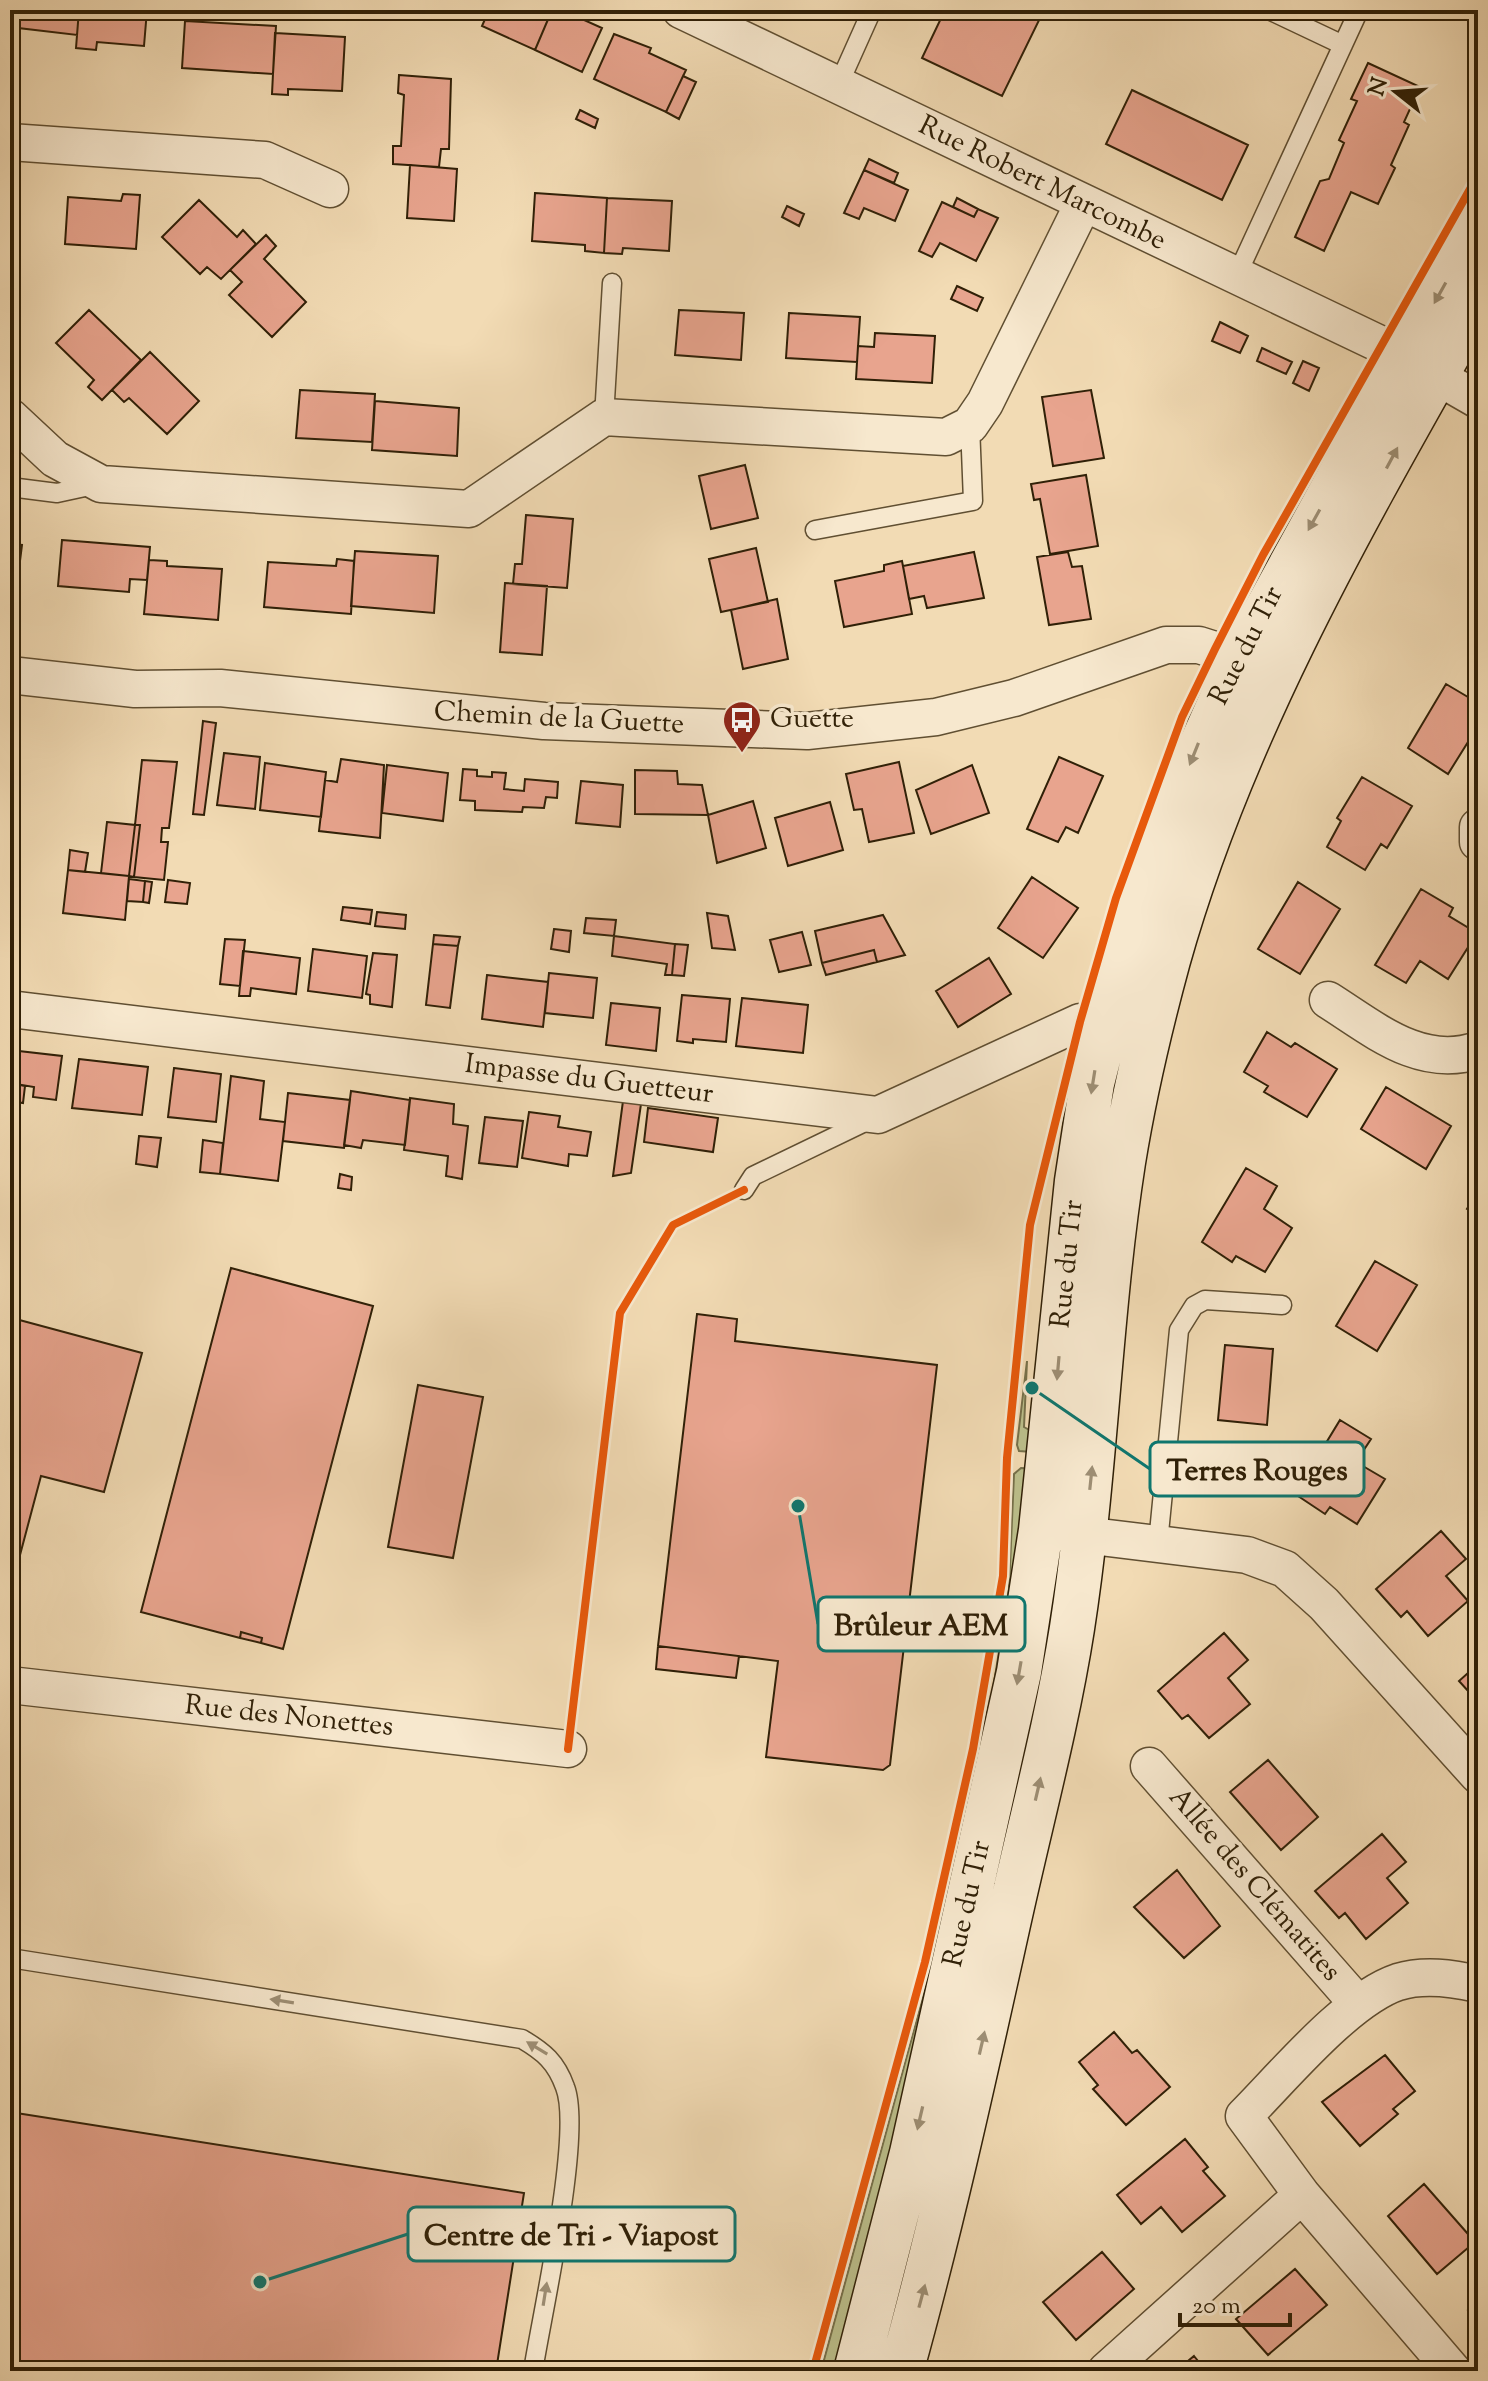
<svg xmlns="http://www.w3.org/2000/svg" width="1488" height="2381" viewBox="0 0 1488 2381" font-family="'Sorts Mill Goudy',serif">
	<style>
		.green { fill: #bcc08c; stroke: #76704a; stroke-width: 2 }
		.building { fill: #e8a48e; stroke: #302007; stroke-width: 2 }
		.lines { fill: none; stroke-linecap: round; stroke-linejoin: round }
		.service-casing { stroke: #604f32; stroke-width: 21 }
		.minor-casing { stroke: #604f32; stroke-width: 39 }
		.secondary-casing { stroke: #302007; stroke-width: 47 }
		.service { stroke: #f7e8ce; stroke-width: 18 }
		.minor { stroke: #f7e8ce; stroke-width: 36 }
		.secondary { stroke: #f7e8ce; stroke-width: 44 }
		.cycleway-casing { stroke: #f7e8ce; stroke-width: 13 }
		.cycleway { stroke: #e8590c; stroke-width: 8 }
		.oneway { fill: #9d8e74 }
		.labels { text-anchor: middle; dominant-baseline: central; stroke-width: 7; stroke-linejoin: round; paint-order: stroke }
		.street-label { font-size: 28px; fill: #302007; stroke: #f7e8ce }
		.poi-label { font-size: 28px; fill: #302007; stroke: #f7e8ce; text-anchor: start }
		.leader { fill: none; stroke: #0f766e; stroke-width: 3 }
		.callout-dot { fill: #0f766e; stroke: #f7e8ce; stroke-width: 3 }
		.callout { fill: #f7e8ce; stroke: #0f766e; stroke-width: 3 }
		.callout-label { font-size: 30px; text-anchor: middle; font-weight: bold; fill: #302007 }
	</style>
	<rect width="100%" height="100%" fill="#f2dbb4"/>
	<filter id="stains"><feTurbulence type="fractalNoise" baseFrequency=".0025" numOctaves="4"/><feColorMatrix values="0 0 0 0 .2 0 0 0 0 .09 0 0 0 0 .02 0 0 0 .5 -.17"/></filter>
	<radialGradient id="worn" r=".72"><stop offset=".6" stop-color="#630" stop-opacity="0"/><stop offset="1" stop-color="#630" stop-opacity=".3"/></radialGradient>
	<path class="green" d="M 1027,1361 L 1024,1427 L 1033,1432 L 1032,1452 L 1019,1451 L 1017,1445 Z
		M 1021,1468 L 1036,1469 L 1022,1590 L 999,1718 L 866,2297 L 843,2371 L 821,2371 L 950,1898 L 993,1689 L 1009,1589 L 1014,1474 Z"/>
	<path class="building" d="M 10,10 L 79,10 L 77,35 L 10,27 Z
		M 79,10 L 147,10 L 144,46 L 97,42 L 96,50 L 76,48 Z
		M 489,10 L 552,10 L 535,50 L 482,26 Z
		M 552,10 L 562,10 L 602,28 L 582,72 L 535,50 Z
		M 945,10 L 1044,10 L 1002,96 L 922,58 Z
		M 185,21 L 276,26 L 273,74 L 182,68 Z
		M 275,33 L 345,37 L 342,91 L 288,89 L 288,95 L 272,94 Z
		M 614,34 L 651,48 L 649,53 L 686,70 L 666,112 L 594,79 Z
		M 1368,63 L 1420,87 L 1404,122 L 1409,125 L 1391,165 L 1395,168 L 1378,204 L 1351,192 L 1324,251 L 1295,237 L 1320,181 L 1329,179 L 1344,143 L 1339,140 L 1357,101 L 1351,99 Z
		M 399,75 L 451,79 L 449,149 L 441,149 L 439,167 L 393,164 L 393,146 L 401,146 L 404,95 L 398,93 Z
		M 683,76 L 696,82 L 679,119 L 666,112 Z
		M 1132,90 L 1248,145 L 1222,200 L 1106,144 Z
		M 580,110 L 598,119 L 595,128 L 576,119 Z
		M 869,159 L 898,173 L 894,183 L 864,170 Z
		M 410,165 L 457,169 L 454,221 L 407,218 Z
		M 864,170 L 908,190 L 895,221 L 864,208 L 859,219 L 844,213 Z
		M 535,193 L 607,198 L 604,253 L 585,251 L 585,245 L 532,241 Z
		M 123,194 L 140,195 L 136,249 L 65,244 L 68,197 L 121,201 Z
		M 607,198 L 672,201 L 669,251 L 623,248 L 622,254 L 604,253 Z
		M 957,198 L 978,209 L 974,217 L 953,207 Z
		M 199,200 L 237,237 L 243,230 L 256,244 L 221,279 L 207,267 L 200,274 L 162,237 Z
		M 942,202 L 974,217 L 978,209 L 998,218 L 976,261 L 940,243 L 932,257 L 919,251 Z
		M 787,206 L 804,214 L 799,226 L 782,217 Z
		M 266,235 L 276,246 L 264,259 L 306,302 L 272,337 L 229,295 L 242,282 L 230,270 Z
		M 957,286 L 983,298 L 977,311 L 951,299 Z
		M 89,310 L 141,360 L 102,400 L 88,387 L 94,380 L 56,343 Z
		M 679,310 L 744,313 L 741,360 L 675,355 Z
		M 789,313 L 860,317 L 857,362 L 786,358 Z
		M 1220,322 L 1248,336 L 1240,353 L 1212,341 Z
		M 875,333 L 935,336 L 932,383 L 856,379 L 858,346 L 874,347 Z
		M 1262,348 L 1292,362 L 1286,374 L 1257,361 Z
		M 150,352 L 199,401 L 167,434 L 129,398 L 124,402 L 112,390 Z
		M 1303,361 L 1319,368 L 1309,391 L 1293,383 Z
		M 300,390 L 375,394 L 372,442 L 296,438 Z
		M 1091,390 L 1104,458 L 1053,466 L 1042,397 Z
		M 375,401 L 459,408 L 457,456 L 372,450 Z
		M 745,465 L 758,518 L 711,529 L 699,476 Z
		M 1086,475 L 1098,546 L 1050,554 L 1040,499 L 1034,500 L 1031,484 Z
		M 526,515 L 573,519 L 567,588 L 513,584 L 515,564 L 522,564 Z
		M 62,540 L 150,547 L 147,580 L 130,579 L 129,592 L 58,586 Z
		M 10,544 L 22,545 L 16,593 L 10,593 Z
		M 756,548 L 768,602 L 721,612 L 709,559 Z
		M 355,551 L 438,556 L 434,613 L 351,606 Z
		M 974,552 L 984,598 L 927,608 L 924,596 L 909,599 L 903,566 Z
		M 1068,552 L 1072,567 L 1082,566 L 1091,619 L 1049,625 L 1037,557 Z
		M 337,559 L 354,561 L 351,614 L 264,607 L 268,562 L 336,566 Z
		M 149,560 L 167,561 L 167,566 L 222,569 L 218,620 L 144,614 Z
		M 902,561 L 912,614 L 844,627 L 835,581 L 884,571 L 884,565 Z
		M 505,583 L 547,586 L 542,655 L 500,652 Z
		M 777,599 L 788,659 L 743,669 L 731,610 Z
		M 1446,684 L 1478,703 L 1478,726 L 1448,774 L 1408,748 Z
		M 203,721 L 216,723 L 204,815 L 193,814 Z
		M 224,753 L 260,757 L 255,809 L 217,805 Z
		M 1059,757 L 1103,776 L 1078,833 L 1066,827 L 1058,842 L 1027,829 Z
		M 341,759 L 384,765 L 380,838 L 319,831 L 325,780 L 337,782 Z
		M 142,760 L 177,762 L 169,828 L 162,828 L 161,842 L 168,842 L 164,880 L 134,877 L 140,825 L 135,825 Z
		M 899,762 L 914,833 L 869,842 L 862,809 L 854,810 L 846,774 Z
		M 265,763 L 326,772 L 321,817 L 260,810 Z
		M 387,765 L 448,773 L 443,821 L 382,813 Z
		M 972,765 L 989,813 L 931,834 L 916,790 Z
		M 463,769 L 477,770 L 477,776 L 492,777 L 492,772 L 506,773 L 504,789 L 524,791 L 525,779 L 558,782 L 557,798 L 546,797 L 544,808 L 523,807 L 522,812 L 475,810 L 475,801 L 460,800 Z
		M 635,770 L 677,771 L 678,784 L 702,785 L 708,815 L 635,814 Z
		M 1362,777 L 1412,806 L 1387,848 L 1381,844 L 1365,870 L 1327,847 L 1341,821 L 1337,818 Z
		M 581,781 L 623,785 L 620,827 L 576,823 Z
		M 753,801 L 766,848 L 717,863 L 708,815 Z
		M 830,802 L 843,850 L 788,866 L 775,818 Z
		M 107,822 L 135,825 L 129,876 L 101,873 Z
		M 135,825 L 140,825 L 134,877 L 129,876 Z
		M 70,850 L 88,853 L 85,872 L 68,870 Z
		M 68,870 L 129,876 L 125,920 L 63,913 Z
		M 1032,877 L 1078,908 L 1043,958 L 998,928 Z
		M 129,879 L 145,881 L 143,902 L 127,901 Z
		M 168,880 L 190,883 L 187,904 L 165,902 Z
		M 145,881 L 152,882 L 149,903 L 143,902 Z
		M 1298,882 L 1340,909 L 1300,974 L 1258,949 Z
		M 1421,889 L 1453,908 L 1449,916 L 1477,933 L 1448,979 L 1420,961 L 1406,983 L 1375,965 Z
		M 343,907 L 372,910 L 370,924 L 341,920 Z
		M 377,912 L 406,915 L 405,929 L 375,926 Z
		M 707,913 L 728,916 L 735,950 L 712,948 Z
		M 883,915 L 905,955 L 877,962 L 874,950 L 822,963 L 815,931 Z
		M 586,918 L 616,920 L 614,936 L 584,933 Z
		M 554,929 L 571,931 L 569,952 L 551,949 Z
		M 802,932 L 811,965 L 779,972 L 770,940 Z
		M 434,935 L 460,937 L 458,946 L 433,944 Z
		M 614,936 L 675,944 L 672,975 L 665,975 L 667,964 L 612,956 Z
		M 225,939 L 245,940 L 240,986 L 220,984 Z
		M 433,944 L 458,946 L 450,1008 L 426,1005 Z
		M 675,944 L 688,945 L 684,976 L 672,975 Z
		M 313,949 L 367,956 L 362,998 L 308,991 Z
		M 874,950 L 877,962 L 826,975 L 822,963 Z
		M 243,951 L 300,958 L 296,994 L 251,988 L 250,996 L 239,996 Z
		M 373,953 L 397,955 L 392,1007 L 370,1004 L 370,995 L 366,994 Z
		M 989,958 L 1011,994 L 958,1027 L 936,991 Z
		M 549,973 L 597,978 L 593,1018 L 545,1013 Z
		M 487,975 L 548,982 L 543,1027 L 482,1019 Z
		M 682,995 L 730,999 L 726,1042 L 693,1039 L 693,1043 L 677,1041 Z
		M 742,998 L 808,1005 L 803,1053 L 736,1046 Z
		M 611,1003 L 660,1008 L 656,1051 L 606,1045 Z
		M 1267,1032 L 1291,1047 L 1295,1043 L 1337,1069 L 1307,1117 L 1264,1092 L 1268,1086 L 1244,1072 Z
		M 10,1050 L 62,1056 L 56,1100 L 33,1097 L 34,1087 L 10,1083 Z
		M 79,1059 L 148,1067 L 142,1115 L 72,1108 Z
		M 174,1068 L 221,1074 L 216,1122 L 168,1117 Z
		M 231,1076 L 264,1081 L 260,1119 L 285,1122 L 278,1181 L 220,1174 Z
		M 10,1083 L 25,1086 L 23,1103 L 10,1101 Z
		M 1386,1087 L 1451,1126 L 1426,1169 L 1361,1129 Z
		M 351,1091 L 410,1100 L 405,1145 L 363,1140 L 361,1148 L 344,1145 Z
		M 288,1093 L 350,1100 L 344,1148 L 283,1141 Z
		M 410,1098 L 454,1104 L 453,1124 L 468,1126 L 462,1179 L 446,1176 L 448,1156 L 404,1150 Z
		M 623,1101 L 641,1104 L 631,1173 L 613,1176 Z
		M 648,1108 L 718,1118 L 713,1152 L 644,1142 Z
		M 529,1112 L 560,1116 L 558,1127 L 591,1132 L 587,1156 L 569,1154 L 568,1166 L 522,1158 Z
		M 485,1117 L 523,1121 L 517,1167 L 479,1163 Z
		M 139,1136 L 161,1138 L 157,1167 L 136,1164 Z
		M 203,1140 L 223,1143 L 220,1174 L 200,1172 Z
		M 1246,1168 L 1277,1186 L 1264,1209 L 1292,1228 L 1265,1272 L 1236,1256 L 1232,1262 L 1202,1242 Z
		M 340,1174 L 352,1177 L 351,1190 L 338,1188 Z
		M 1478,1191 L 1478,1215 L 1467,1209 Z
		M 1375,1261 L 1417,1285 L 1377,1351 L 1336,1326 Z
		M 231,1268 L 373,1306 L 283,1649 L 261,1643 L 262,1638 L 241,1632 L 240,1638 L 141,1612 Z
		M 697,1314 L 737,1319 L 735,1341 L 937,1365 L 890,1765 L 883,1770 L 766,1757 L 778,1661 L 658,1646 Z
		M 12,1318 L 142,1353 L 104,1492 L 41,1476 L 20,1555 L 10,1552 Z
		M 1225,1345 L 1273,1349 L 1267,1425 L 1218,1420 Z
		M 418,1385 L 483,1397 L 453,1558 L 388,1547 Z
		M 1340,1420 L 1371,1439 L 1356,1462 L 1385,1479 L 1357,1524 L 1330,1507 L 1325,1514 L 1295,1494 Z
		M 1441,1531 L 1466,1559 L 1446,1576 L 1468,1601 L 1428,1636 L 1407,1611 L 1401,1617 L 1376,1589 Z
		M 241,1632 L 262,1638 L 261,1643 L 240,1638 Z
		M 1224,1633 L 1248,1660 L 1228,1678 L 1250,1704 L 1209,1738 L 1188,1715 L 1182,1719 L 1158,1691 Z
		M 658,1646 L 739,1656 L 736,1678 L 656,1669 Z
		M 1478,1664 L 1478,1702 L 1459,1681 Z
		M 1268,1760 L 1318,1817 L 1281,1850 L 1230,1792 Z
		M 1382,1834 L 1406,1862 L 1387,1878 L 1408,1903 L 1366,1939 L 1345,1913 L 1339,1918 L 1315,1891 Z
		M 1177,1870 L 1220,1926 L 1184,1958 L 1134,1907 Z
		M 1114,2032 L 1132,2053 L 1137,2050 L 1170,2087 L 1126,2125 L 1093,2089 L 1098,2085 L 1079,2062 Z
		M 1385,2055 L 1415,2091 L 1393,2109 L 1398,2114 L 1360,2146 L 1322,2102 Z
		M 1478,2074 L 1478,2105 L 1470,2103 Z
		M 10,2112 L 524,2193 L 496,2371 L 10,2371 Z
		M 1185,2139 L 1208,2167 L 1203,2171 L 1225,2196 L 1182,2232 L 1161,2207 L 1141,2224 L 1117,2195 Z
		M 1424,2184 L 1475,2242 L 1437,2274 L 1388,2216 Z
		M 1102,2252 L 1134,2289 L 1076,2340 L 1043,2302 Z
		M 1295,2269 L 1327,2305 L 1268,2355 L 1236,2319 Z
		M 1478,2301 L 1478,2323 L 1468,2310 Z
		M 1194,2356 L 1206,2371 L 1176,2371 Z"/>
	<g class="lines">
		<defs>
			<path id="service" d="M 1269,10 L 1343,45
				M 838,86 L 872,10
				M 1236,277 L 1359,10
				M 604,417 L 612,283
				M 10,487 L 57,493 L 94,485
				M 815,530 L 973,501 L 970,425
				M 744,1190 L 753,1176 L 869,1120
				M 1158,1543 L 1179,1330 L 1194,1306 L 1205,1300 L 1282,1305
				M 10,1958 L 522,2039 C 544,2052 556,2062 565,2087 C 583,2133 542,2313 533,2371"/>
			<path id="minor" d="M 681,10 L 1384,346 L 1478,400
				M 10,142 L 265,160 L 330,189
				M 10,417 L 55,459 L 101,484 L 469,509 L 604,417 L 946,437 L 970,425 L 985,403 L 1083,204
				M 10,675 L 135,689 L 220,688 L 544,721 L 807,731 L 936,717 L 1014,698 L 1166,645 L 1199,645 L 1240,658
				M 1478,827 L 1478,842
				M 1328,1000 C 1374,1029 1421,1070 1478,1050
				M 10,1009 L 878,1115 L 1080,1022 L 1133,1032
				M 1059,1532 L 1247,1555 L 1285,1569 L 1324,1604 L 1478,1775
				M 10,1685 L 568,1749
				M 1149,1766 L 1358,2004
				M 1106,2371 L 1302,2195
				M 1453,2371 L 1302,2195 L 1244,2116 C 1283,2077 1347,1999 1398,1982 C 1424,1974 1452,1978 1478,1984"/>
			<path id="secondary" d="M 856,2371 L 912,2153 L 1019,1672 L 1041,1530 L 1077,1181 L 1092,1083 L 1126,949 L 1175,804 L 1240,658 L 1478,224
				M 901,2371 C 943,2220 976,2068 1010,1915 C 1031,1820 1057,1724 1072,1628 C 1096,1473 1099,1316 1123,1162 C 1134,1094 1150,1026 1168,960 C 1234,725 1359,512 1478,301"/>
		</defs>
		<use href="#service" class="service-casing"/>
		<use href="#minor" class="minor-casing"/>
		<use href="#secondary" class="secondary-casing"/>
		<use href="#service" class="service"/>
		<use href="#minor" class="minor"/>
		<use href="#secondary" class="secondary"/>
		<defs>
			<path id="cycleway" d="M 568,1749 L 620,1313 L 673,1225 L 744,1190
				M 813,2371 L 925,1962 L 973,1749 L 1003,1576 L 1007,1458 L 1030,1225 L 1080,1022 L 1116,898 L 1182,717 L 1215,649 L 1263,555 L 1478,175"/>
		</defs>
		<use href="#cycleway" class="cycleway-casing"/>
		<use href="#cycleway" class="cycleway"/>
	</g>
	<defs><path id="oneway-solid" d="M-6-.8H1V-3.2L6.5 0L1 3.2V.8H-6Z" transform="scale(2)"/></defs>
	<g class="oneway">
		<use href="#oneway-solid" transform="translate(1440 293) rotate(119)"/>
		<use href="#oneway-solid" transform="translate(1392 458) rotate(-62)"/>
		<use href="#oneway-solid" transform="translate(1314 520) rotate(119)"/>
		<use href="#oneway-solid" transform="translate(1194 754) rotate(112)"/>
		<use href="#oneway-solid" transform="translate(1093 1082) rotate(99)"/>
		<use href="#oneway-solid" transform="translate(1058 1368) rotate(95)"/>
		<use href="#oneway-solid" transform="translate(1091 1478) rotate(-84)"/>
		<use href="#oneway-solid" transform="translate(1019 1673) rotate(100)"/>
		<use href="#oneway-solid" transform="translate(1038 1789) rotate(-77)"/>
		<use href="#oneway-solid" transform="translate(282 2001) rotate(-171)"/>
		<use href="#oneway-solid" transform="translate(982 2043) rotate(-77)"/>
		<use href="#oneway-solid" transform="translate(537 2048) rotate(-149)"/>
		<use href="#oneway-solid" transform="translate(920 2118) rotate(103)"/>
		<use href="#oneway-solid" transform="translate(545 2294) rotate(-81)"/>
		<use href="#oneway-solid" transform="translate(922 2296) rotate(-75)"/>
	</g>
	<defs>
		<symbol id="bus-pin" viewBox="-11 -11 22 30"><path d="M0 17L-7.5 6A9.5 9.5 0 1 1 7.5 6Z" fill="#8f2418" stroke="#f7e8ce"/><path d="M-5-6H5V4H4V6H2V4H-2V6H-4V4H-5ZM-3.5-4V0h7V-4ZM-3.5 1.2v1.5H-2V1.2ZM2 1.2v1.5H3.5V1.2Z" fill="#fff"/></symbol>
	</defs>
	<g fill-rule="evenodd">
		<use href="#bus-pin" x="720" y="698" width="44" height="60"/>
	</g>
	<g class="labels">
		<g class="street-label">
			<text transform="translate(1042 184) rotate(26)">Rue Robert Marcombe</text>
			<text transform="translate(1247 646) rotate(-63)">Rue du Tir</text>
			<text transform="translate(559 719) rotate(3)">Chemin de la Guette</text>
			<text transform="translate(589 1080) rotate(7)">Impasse du Guetteur</text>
			<text transform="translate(1068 1264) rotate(-84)">Rue du Tir</text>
			<text transform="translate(289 1717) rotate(6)">Rue des Nonettes</text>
			<text transform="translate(1254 1885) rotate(49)">Allée des Clématites</text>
			<text transform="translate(968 1904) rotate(-77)">Rue du Tir</text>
		</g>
		<g class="poi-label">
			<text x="770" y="720">Guette</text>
		</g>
	</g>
	<path class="leader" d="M1032 1388L1150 1469M798 1506L818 1624M260 2282L408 2234"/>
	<g class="callout-dot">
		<circle cx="1032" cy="1388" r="8"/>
		<circle cx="798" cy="1506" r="8"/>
		<circle cx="260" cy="2282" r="8"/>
	</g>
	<g class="callout">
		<rect x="1150" y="1442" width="214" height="54" rx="8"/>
		<rect x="818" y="1597" width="207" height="54" rx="8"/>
		<rect x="408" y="2207" width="327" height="54" rx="8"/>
	</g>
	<g class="callout-label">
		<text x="1257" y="1480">Terres Rouges</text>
		<text x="921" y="1635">Brûleur AEM</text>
		<text x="571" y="2245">Centre de Tri - Viapost</text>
	</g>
	<rect width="1488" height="2381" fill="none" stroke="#f2dbb4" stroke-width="40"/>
	<rect x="12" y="12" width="1464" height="2357" fill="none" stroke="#302007" stroke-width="4"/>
	<rect x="20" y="20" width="1448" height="2341" fill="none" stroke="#302007" stroke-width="2"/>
	<g transform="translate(1396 92) rotate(287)" stroke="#f7e8ce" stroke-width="6" paint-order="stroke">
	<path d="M0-6L14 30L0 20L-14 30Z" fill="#302007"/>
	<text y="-12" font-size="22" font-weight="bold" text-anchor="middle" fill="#302007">N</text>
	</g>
	<path d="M1180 2313v12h110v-12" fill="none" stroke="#302007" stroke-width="4"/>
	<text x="1192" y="2313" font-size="24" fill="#302007" stroke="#f7e8ce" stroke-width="6" paint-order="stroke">20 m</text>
	<rect width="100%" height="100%" filter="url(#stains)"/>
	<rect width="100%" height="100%" fill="url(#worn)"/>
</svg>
